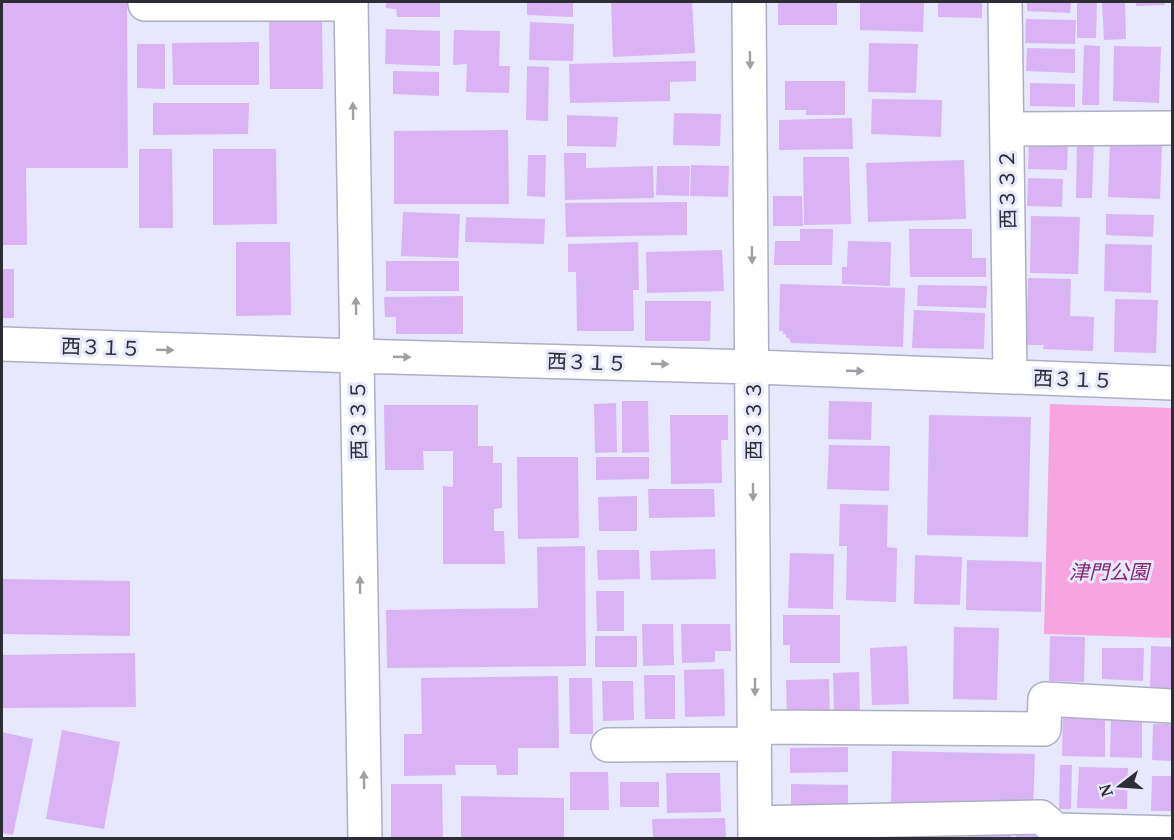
<svg xmlns="http://www.w3.org/2000/svg" width="1174" height="840" viewBox="0 0 1174 840" font-family="'PT Serif','Noto Sans JP',serif">
	<style>
		.green { fill: #f6a5e1 }
		.building { fill: #dab3f5 }
		.lines { fill: none; stroke-linecap: round; stroke-linejoin: round }
		.minor-casing { stroke: #afafc4; stroke-width: 36 }
		.minor { stroke: #fff; stroke-width: 33 }
		.oneway { fill: #a0a0a4 }
		.labels { text-anchor: middle; dominant-baseline: central; stroke-width: 6; stroke-linejoin: round; paint-order: stroke }
		.street-label { font-size: 20px; fill: #2d2d35; stroke: #e7e7fe }
		.park-label { font-size: 20px; font-style: italic; fill: #842672; stroke: #e7e7fe }
	</style>
	<rect width="100%" height="100%" fill="#e7e7fe"/>
	<path class="green" d="M 1050,404 L 1172,408 L 1172,638 L 1044,634 Z"/>
	<path class="building" d="M 2,2 L 127,2 L 128,168 L 26,168 L 27,245 L 2,245 Z
		M 386,2 L 440,2 L 440,17 L 397,17 L 396,9 L 386,8 Z
		M 527,2 L 573,2 L 573,17 L 527,15 Z
		M 611,2 L 692,2 L 695,53 L 613,57 Z
		M 778,2 L 837,2 L 837,25 L 778,25 Z
		M 860,2 L 924,2 L 923,32 L 860,30 Z
		M 938,2 L 982,2 L 982,18 L 938,17 Z
		M 1027,2 L 1071,2 L 1070,13 L 1027,11 Z
		M 1077,2 L 1097,2 L 1096,38 L 1077,38 Z
		M 1102,2 L 1125,2 L 1126,39 L 1104,40 Z
		M 1136,2 L 1164,2 L 1165,5 L 1136,6 Z
		M 1026,19 L 1076,20 L 1075,44 L 1025,43 Z
		M 269,20 L 322,20 L 323,89 L 270,89 Z
		M 530,22 L 574,24 L 573,61 L 529,60 Z
		M 386,29 L 440,31 L 440,66 L 385,64 Z
		M 454,30 L 500,31 L 499,66 L 510,66 L 509,93 L 466,92 L 467,64 L 453,65 Z
		M 259,42 L 259,85 L 173,85 L 172,43 Z
		M 869,43 L 918,44 L 916,93 L 868,92 Z
		M 137,44 L 165,44 L 165,89 L 137,88 Z
		M 1084,45 L 1100,46 L 1099,105 L 1082,105 Z
		M 1114,46 L 1161,47 L 1159,103 L 1113,101 Z
		M 1027,48 L 1075,49 L 1075,73 L 1026,71 Z
		M 696,61 L 696,81 L 670,82 L 670,101 L 570,103 L 569,64 Z
		M 527,66 L 549,67 L 548,121 L 526,120 Z
		M 393,71 L 439,72 L 439,96 L 393,94 Z
		M 785,81 L 845,81 L 845,115 L 806,115 L 806,110 L 785,110 Z
		M 1030,83 L 1075,84 L 1075,107 L 1030,106 Z
		M 872,99 L 942,100 L 941,137 L 871,134 Z
		M 153,103 L 249,103 L 248,134 L 153,135 Z
		M 674,113 L 721,114 L 720,146 L 673,145 Z
		M 567,115 L 618,117 L 616,147 L 567,146 Z
		M 852,118 L 853,149 L 779,150 L 779,120 Z
		M 508,130 L 509,204 L 394,204 L 394,131 Z
		M 1029,140 L 1068,140 L 1067,170 L 1028,169 Z
		M 1077,142 L 1094,142 L 1092,198 L 1076,198 Z
		M 1110,144 L 1162,145 L 1160,199 L 1108,197 Z
		M 139,149 L 172,149 L 173,228 L 139,228 Z
		M 213,149 L 276,149 L 277,224 L 213,225 Z
		M 564,153 L 586,153 L 586,168 L 653,166 L 654,198 L 565,200 Z
		M 528,155 L 546,155 L 545,197 L 527,196 Z
		M 803,157 L 849,157 L 851,224 L 804,225 Z
		M 964,160 L 966,219 L 868,222 L 866,163 Z
		M 691,165 L 729,166 L 728,197 L 690,196 Z
		M 657,166 L 690,166 L 689,196 L 656,195 Z
		M 1028,178 L 1063,179 L 1062,207 L 1027,206 Z
		M 773,196 L 802,196 L 803,226 L 773,226 Z
		M 687,202 L 687,235 L 566,237 L 565,203 Z
		M 403,212 L 460,214 L 458,258 L 401,256 Z
		M 1106,214 L 1154,215 L 1153,237 L 1106,235 Z
		M 1031,216 L 1080,217 L 1078,274 L 1030,273 Z
		M 466,217 L 545,219 L 544,244 L 465,242 Z
		M 800,229 L 833,229 L 832,265 L 774,265 L 775,241 L 800,241 Z
		M 909,229 L 972,229 L 972,258 L 986,258 L 986,277 L 910,277 Z
		M 848,241 L 891,242 L 890,286 L 842,284 L 842,267 L 847,267 Z
		M 236,242 L 290,242 L 291,315 L 236,316 Z
		M 638,242 L 639,290 L 633,290 L 634,331 L 577,331 L 576,272 L 568,272 L 568,244 Z
		M 1105,244 L 1152,245 L 1151,293 L 1104,291 Z
		M 722,250 L 724,291 L 647,293 L 646,252 Z
		M 386,261 L 459,261 L 459,291 L 386,291 Z
		M 2,269 L 14,269 L 14,318 L 2,318 Z
		M 1028,278 L 1071,279 L 1070,316 L 1094,317 L 1093,351 L 1043,349 L 1044,345 L 1026,345 Z
		M 780,284 L 905,288 L 903,347 L 791,343 L 789,338 L 786,338 L 786,334 L 783,334 L 783,331 L 779,331 Z
		M 918,285 L 987,286 L 986,308 L 917,306 Z
		M 463,296 L 463,334 L 396,334 L 396,317 L 385,317 L 384,297 Z
		M 1115,299 L 1158,300 L 1156,353 L 1114,352 Z
		M 645,301 L 711,301 L 710,341 L 645,341 Z
		M 914,310 L 985,313 L 984,349 L 912,348 Z
		M 622,401 L 648,401 L 649,452 L 622,453 Z
		M 829,401 L 872,402 L 871,440 L 828,439 Z
		M 616,403 L 617,452 L 595,453 L 594,404 Z
		M 384,405 L 478,405 L 478,446 L 493,446 L 493,463 L 502,463 L 502,508 L 494,509 L 494,531 L 504,531 L 505,564 L 443,564 L 443,486 L 453,487 L 453,451 L 423,451 L 424,470 L 385,470 Z
		M 670,415 L 728,415 L 728,440 L 721,440 L 722,483 L 671,484 Z
		M 929,415 L 1031,417 L 1028,537 L 927,535 Z
		M 829,445 L 890,446 L 889,491 L 827,489 Z
		M 517,457 L 578,457 L 579,538 L 518,539 Z
		M 596,457 L 649,457 L 649,479 L 596,480 Z
		M 648,489 L 714,489 L 715,517 L 649,518 Z
		M 637,496 L 637,531 L 599,531 L 598,497 Z
		M 840,504 L 888,505 L 887,547 L 897,548 L 896,602 L 846,600 L 847,546 L 839,546 Z
		M 585,546 L 586,666 L 387,668 L 386,610 L 538,608 L 537,547 Z
		M 715,549 L 716,579 L 651,580 L 650,551 Z
		M 597,550 L 639,550 L 640,579 L 598,580 Z
		M 790,553 L 834,554 L 833,609 L 788,608 Z
		M 915,555 L 962,557 L 960,605 L 914,604 Z
		M 967,560 L 1042,562 L 1041,612 L 966,610 Z
		M 2,579 L 130,581 L 130,636 L 2,634 Z
		M 596,591 L 624,591 L 624,631 L 597,631 Z
		M 783,615 L 840,615 L 840,663 L 790,663 L 790,645 L 783,645 Z
		M 642,624 L 673,624 L 674,665 L 643,666 Z
		M 681,624 L 730,624 L 731,651 L 715,651 L 715,662 L 682,663 Z
		M 954,627 L 999,628 L 997,700 L 953,699 Z
		M 595,636 L 637,636 L 637,667 L 595,667 Z
		M 1050,636 L 1085,637 L 1084,682 L 1049,681 Z
		M 907,646 L 909,704 L 872,705 L 870,648 Z
		M 1151,646 L 1172,647 L 1172,690 L 1150,689 Z
		M 1102,648 L 1144,648 L 1143,681 L 1102,679 Z
		M 135,653 L 136,707 L 2,708 L 2,655 Z
		M 724,669 L 725,716 L 685,717 L 684,670 Z
		M 859,672 L 860,713 L 834,713 L 833,673 Z
		M 644,675 L 675,675 L 675,719 L 645,719 Z
		M 558,676 L 559,748 L 518,748 L 518,775 L 497,775 L 496,765 L 455,765 L 456,775 L 404,776 L 404,734 L 422,734 L 421,678 Z
		M 569,678 L 592,678 L 593,734 L 570,734 Z
		M 829,679 L 830,717 L 787,718 L 786,680 Z
		M 602,681 L 633,681 L 634,720 L 603,721 Z
		M 1063,716 L 1105,717 L 1105,757 L 1062,756 Z
		M 1111,717 L 1142,718 L 1142,758 L 1110,757 Z
		M 1153,724 L 1172,724 L 1172,761 L 1152,760 Z
		M 62,730 L 120,742 L 104,829 L 46,819 Z
		M 2,732 L 33,739 L 13,835 L 2,833 Z
		M 848,747 L 848,772 L 790,773 L 790,748 Z
		M 892,751 L 1035,754 L 1033,811 L 891,808 Z
		M 1060,765 L 1072,765 L 1071,809 L 1059,809 Z
		M 1079,767 L 1128,768 L 1127,809 L 1077,808 Z
		M 570,772 L 608,772 L 609,810 L 570,810 Z
		M 666,773 L 720,773 L 721,812 L 667,813 Z
		M 1152,776 L 1172,776 L 1172,811 L 1151,811 Z
		M 620,782 L 659,782 L 659,807 L 620,807 Z
		M 391,784 L 442,784 L 443,838 L 391,838 Z
		M 791,784 L 848,785 L 848,812 L 791,810 Z
		M 461,796 L 564,798 L 564,838 L 461,838 Z
		M 725,818 L 726,838 L 653,838 L 652,819 Z
		M 1016,832 L 1038,833 L 1038,838 L 1016,838 Z
		M 914,833 L 962,834 L 962,838 L 914,838 Z
		M 968,833 L 1011,833 L 1011,838 L 968,838 Z"/>
	<g class="lines">
		<defs>
			<path id="minor" d="M 351,2 L 365,838
				M 749,2 L 755,838
				M 1005,2 L 1010,377
				M 145,4 L 351,4
				M 1007,129 L 1172,128
				M 2,344 L 356,356 L 753,367 L 1172,383
				M 755,727 L 1044,729 L 1045,699 L 1172,706
				M 608,745 L 754,744
				M 755,823 L 1041,817 L 1056,830 L 1172,833"/>
		</defs>
		<use href="#minor" class="minor-casing"/>
		<use href="#minor" class="minor"/>
	</g>
	<defs><path id="oneway-solid" d="M-6-.8H1V-3.2L6.5 0L1 3.2V.8H-6Z" transform="scale(1.5)"/></defs>
	<g class="oneway">
		<use href="#oneway-solid" transform="translate(750 60) rotate(89)"/>
		<use href="#oneway-solid" transform="translate(353 111) rotate(-91)"/>
		<use href="#oneway-solid" transform="translate(752 255) rotate(89)"/>
		<use href="#oneway-solid" transform="translate(356 306) rotate(-91)"/>
		<use href="#oneway-solid" transform="translate(165 350) rotate(2)"/>
		<use href="#oneway-solid" transform="translate(402 357) rotate(2)"/>
		<use href="#oneway-solid" transform="translate(660 364) rotate(2)"/>
		<use href="#oneway-solid" transform="translate(855 371) rotate(2)"/>
		<use href="#oneway-solid" transform="translate(753 492) rotate(90)"/>
		<use href="#oneway-solid" transform="translate(360 585) rotate(-91)"/>
		<use href="#oneway-solid" transform="translate(755 687) rotate(90)"/>
		<use href="#oneway-solid" transform="translate(364 780) rotate(-91)"/>
	</g>
	<g class="labels">
		<g class="street-label">
			<text transform="translate(1007 189) rotate(-91)">西３３２</text>
			<text transform="translate(101 347) rotate(2)">西３１５</text>
			<text transform="translate(587 362) rotate(2)">西３１５</text>
			<text transform="translate(1073 379) rotate(2)">西３１５</text>
			<text transform="translate(358 420) rotate(-91)">西３３５</text>
			<text transform="translate(753 420) rotate(-90)">西３３３</text>
		</g>
		<g class="park-label">
			<text x="1109" y="571">津門公園</text>
		</g>
	</g>
	<rect width="1174" height="840" fill="none" stroke="#2d2d35" stroke-width="6"/>
	<g transform="translate(1120 786) rotate(253)" stroke="#e7e7fe" stroke-width="4.5" paint-order="stroke">
	<path d="M0-4.5L10 22L0 15L-10 22Z" fill="#2d2d35"/>
	<text y="-9" font-size="16" font-weight="bold" text-anchor="middle" fill="#2d2d35">N</text>
	</g>
</svg>
